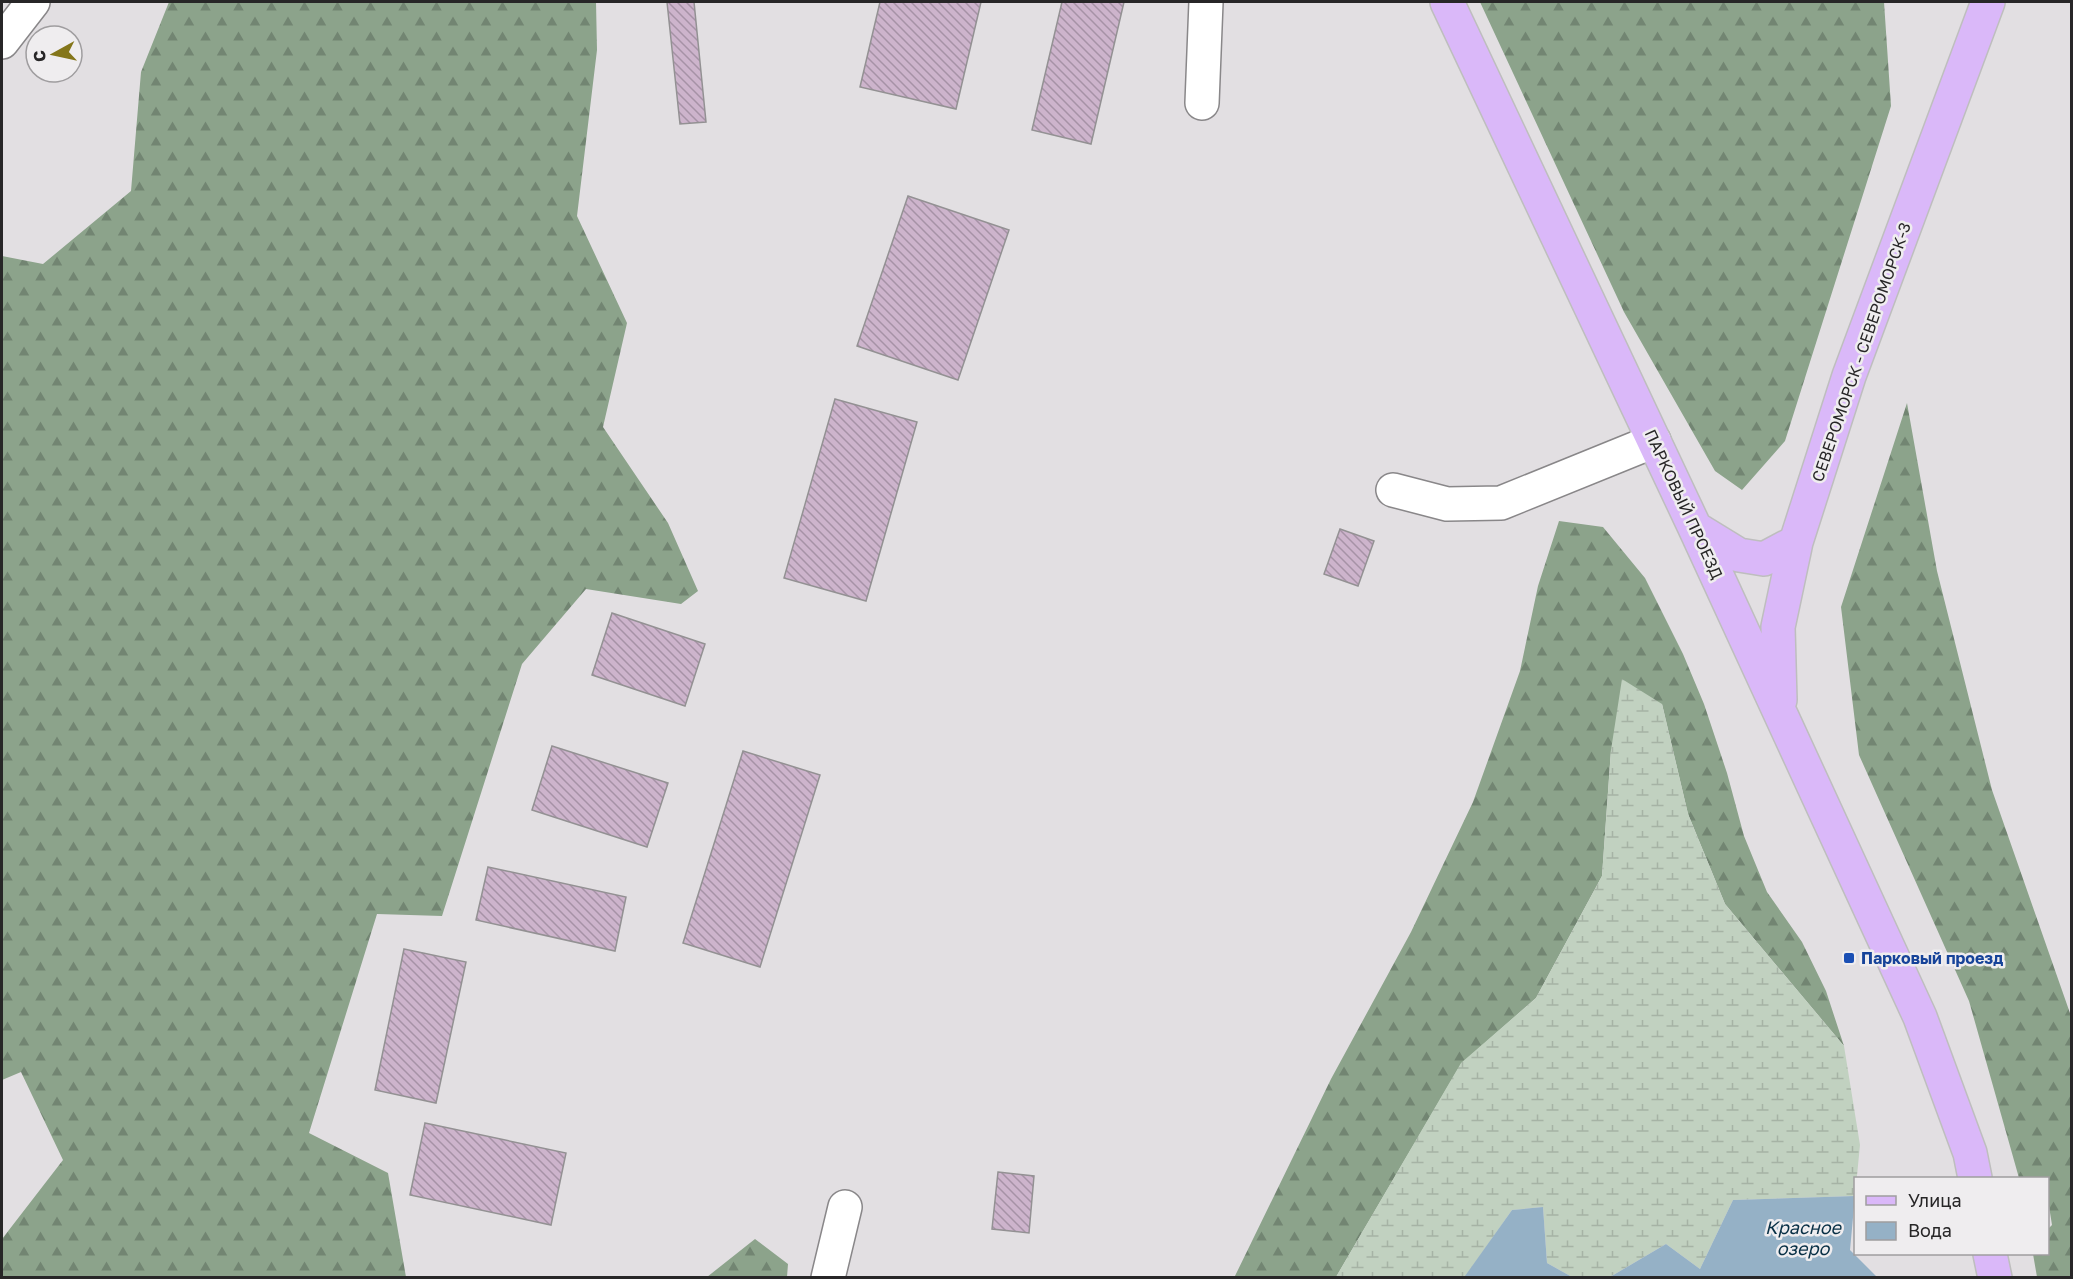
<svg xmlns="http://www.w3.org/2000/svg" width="2073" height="1279" viewBox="0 0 2073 1279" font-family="'Golos Text',sans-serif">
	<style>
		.forest { fill: url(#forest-firs) }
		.wetland { fill: url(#wetland-marsh) }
		.water { fill: #95b1c6 }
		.building { fill: url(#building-back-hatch); stroke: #939193; stroke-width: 1.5 }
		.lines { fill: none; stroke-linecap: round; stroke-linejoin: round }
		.minor-casing { stroke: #898789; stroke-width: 36 }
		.major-casing { stroke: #bebebe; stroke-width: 36 }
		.minor { stroke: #fff; stroke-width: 33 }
		.major { stroke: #dab8f9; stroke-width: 33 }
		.transit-dot { fill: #1a4fb4; stroke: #efedef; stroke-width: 2 }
		.labels { text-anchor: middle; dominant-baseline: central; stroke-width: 5; stroke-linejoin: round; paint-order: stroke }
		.street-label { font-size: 16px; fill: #272627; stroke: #efedef }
		.transit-label { font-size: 16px; font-weight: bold; fill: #164399; stroke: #efedef; text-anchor: start }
		.water-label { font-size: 18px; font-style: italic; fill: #072f45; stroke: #efedef }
	</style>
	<defs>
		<pattern id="forest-firs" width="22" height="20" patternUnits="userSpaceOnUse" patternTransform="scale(1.5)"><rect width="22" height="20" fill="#8ca38b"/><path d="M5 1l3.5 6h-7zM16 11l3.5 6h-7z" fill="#728572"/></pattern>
		<pattern id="wetland-marsh" width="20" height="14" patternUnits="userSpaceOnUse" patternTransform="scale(1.5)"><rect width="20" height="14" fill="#c1d1c0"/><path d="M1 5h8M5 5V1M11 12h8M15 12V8" fill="none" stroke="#a6b3a5"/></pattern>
		<pattern id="building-back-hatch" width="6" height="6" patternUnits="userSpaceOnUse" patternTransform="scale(1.5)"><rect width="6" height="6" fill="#cdb4cc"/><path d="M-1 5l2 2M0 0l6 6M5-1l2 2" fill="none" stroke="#a692a6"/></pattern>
	</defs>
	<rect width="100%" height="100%" fill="#e2dfe2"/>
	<path class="forest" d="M 169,2 L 596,2 L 597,50 L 577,216 L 627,323 L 603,427 L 668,523 L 698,591 L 681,604 L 586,589 L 522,664 L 442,916 L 377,914 L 309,1133 L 388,1173 L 406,1277 L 2,1277 L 2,1239 L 63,1160 L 21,1072 L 2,1080 L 2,256 L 43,264 L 131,191 L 141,72 Z
		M 1480,2 L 1884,2 L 1891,106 L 1785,441 L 1742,490 L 1715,471 L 1624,312 Z
		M 1907,403 L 1937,571 L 1992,790 L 2071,1016 L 2071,1277 L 2037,1277 L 2033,1254 L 2048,1254 L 2048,1229 L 2052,1225 L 2048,1200 L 2048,1178 L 2019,1178 L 1969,1001 L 1859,755 L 1841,607 Z
		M 1559,521 L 1603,527 L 1645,578 L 1683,654 L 1704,704 L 1727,773 L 1744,836 L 1767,892 L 1802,942 L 1826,991 L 1844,1046 L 1725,904 L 1688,814 L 1662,704 L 1611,750 L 1602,876 L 1536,998 L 1461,1064 L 1336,1277 L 1234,1278 L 1331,1079 L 1411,932 L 1473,802 L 1520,671 L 1538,586 Z
		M 755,1239 L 788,1264 L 787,1277 L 707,1277 Z"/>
	<path class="wetland" d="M 1622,679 L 1662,704 L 1688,814 L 1725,904 L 1844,1046 L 1860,1145 L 1855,1196 L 1733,1200 L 1700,1269 L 1666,1244 L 1610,1277 L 1572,1277 L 1547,1263 L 1543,1207 L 1512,1210 L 1465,1277 L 1336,1277 L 1461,1063 L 1536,998 L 1602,876 L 1611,750 Z"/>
	<path class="water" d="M 1855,1196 L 1850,1250 L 1877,1277 L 1610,1277 L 1666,1244 L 1700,1269 L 1733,1200 Z
		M 1543,1207 L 1547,1263 L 1572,1277 L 1458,1277 L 1465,1276 L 1512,1210 Z"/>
	<path class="building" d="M 667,2 L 694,2 L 706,122 L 680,124 Z
		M 880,2 L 981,2 L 956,109 L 860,87 Z
		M 1062,2 L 1124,2 L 1091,144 L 1032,130 Z
		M 908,196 L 1009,230 L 958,380 L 857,346 Z
		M 835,399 L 917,422 L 866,601 L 784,578 Z
		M 1340,529 L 1374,541 L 1358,586 L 1324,574 Z
		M 612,613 L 705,644 L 685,706 L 592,675 Z
		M 552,746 L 668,783 L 647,847 L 532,810 Z
		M 743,751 L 820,775 L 760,967 L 683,943 Z
		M 488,867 L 626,897 L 615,951 L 476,920 Z
		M 404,949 L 466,962 L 436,1103 L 375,1090 Z
		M 425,1123 L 566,1153 L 551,1225 L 410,1195 Z
		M 998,1172 L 1034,1176 L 1029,1233 L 992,1229 Z"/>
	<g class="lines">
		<defs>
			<path id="minor" d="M 2,42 L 33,2
				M 1202,103 L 1206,2
				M 1393,490 L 1447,504 L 1501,503 L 1654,441
				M 828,1278 L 845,1207"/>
			<path id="major" d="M 1447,2 L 1695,528 L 1920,1017 L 1970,1153 L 1975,1178
				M 1695,528 L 1739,555 L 1764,559 L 1796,542
				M 1780,700 L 1778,627 L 1796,542 L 1849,376 L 1988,2
				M 1990,1254 L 1995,1278"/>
		</defs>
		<use href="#minor" class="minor-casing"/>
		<use href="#major" class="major-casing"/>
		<use href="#minor" class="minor"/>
		<use href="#major" class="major"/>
	</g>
	<rect class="transit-dot" x="1843" y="952" width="12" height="12" rx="3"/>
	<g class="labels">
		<g class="street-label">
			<text transform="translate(1861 352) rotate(-71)">СЕВЕРОМОРСК - СЕВЕРОМОРСК-3</text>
			<text transform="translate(1684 504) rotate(65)">ПАРКОВЫЙ ПРОЕЗД</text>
		</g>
		<g class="transit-label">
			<text x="1861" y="958">Парковый проезд</text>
		</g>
		<g class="water-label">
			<text x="1803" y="1227">Красное<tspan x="1803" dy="21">озеро</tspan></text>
		</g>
	</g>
	<rect width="2073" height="1279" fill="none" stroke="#272627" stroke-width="6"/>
	<rect x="1854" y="1177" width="195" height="78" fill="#efedef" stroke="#9f9d9f" stroke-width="1.5"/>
	<rect x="1866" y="1196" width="30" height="9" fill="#dab8f9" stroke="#9f9d9f" stroke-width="1.5"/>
	<text x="1908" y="1207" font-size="18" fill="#272627">Улица</text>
	<rect x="1866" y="1222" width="30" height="18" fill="#95b1c6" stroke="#9f9d9f" stroke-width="1.5"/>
	<text x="1908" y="1237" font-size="18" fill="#272627">Вода</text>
	<g transform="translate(54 54) rotate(262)"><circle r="28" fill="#efedef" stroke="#9f9d9f" stroke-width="1.5"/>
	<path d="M0-4.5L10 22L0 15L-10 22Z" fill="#84761a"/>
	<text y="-9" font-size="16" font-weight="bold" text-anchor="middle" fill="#272627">С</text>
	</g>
</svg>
